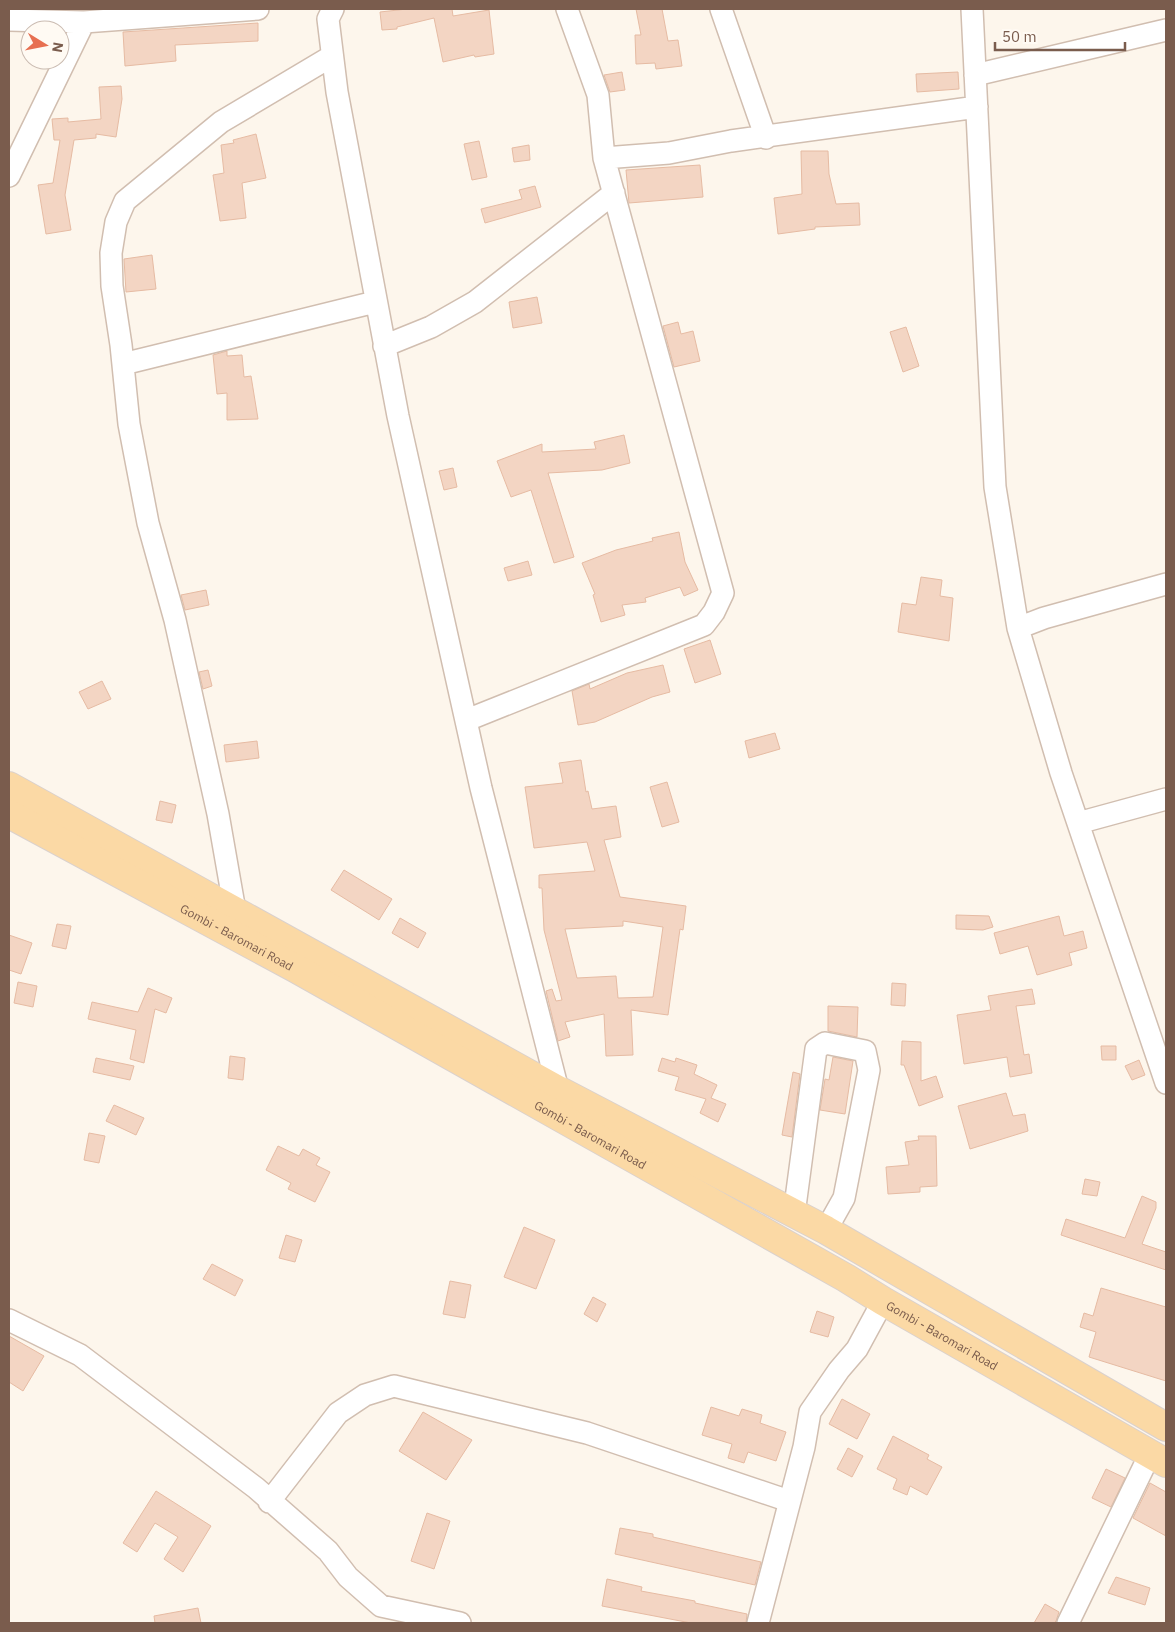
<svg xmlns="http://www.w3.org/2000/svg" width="1175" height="1632" viewBox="0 0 1175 1632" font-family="'IBM Plex Sans',sans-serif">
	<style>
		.building { fill: #f3d5c3; stroke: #e6bba3; fill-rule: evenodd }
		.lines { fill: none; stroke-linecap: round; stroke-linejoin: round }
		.minor-casing { stroke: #d1beb0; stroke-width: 24 }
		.major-casing { stroke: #dad1cd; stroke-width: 30 }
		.minor { stroke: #fff; stroke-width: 21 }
		.major { stroke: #fbd9a5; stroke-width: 28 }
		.labels { text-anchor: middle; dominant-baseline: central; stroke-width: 4; stroke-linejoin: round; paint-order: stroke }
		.street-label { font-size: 12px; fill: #7a5c4d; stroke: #fffaf3 }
	</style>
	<rect width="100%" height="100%" fill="#fdf6ec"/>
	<path class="building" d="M 407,9 L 452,9 L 453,16 L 489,10 L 494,54 L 475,57 L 474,55 L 443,62 L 434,18 L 397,27 L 397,29 L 382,30 L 380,12 Z
		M 636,9 L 662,9 L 668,41 L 678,40 L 682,66 L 656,69 L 655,63 L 636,64 L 635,35 L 641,35 Z
		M 258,23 L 258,41 L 175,45 L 176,61 L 125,66 L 123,32 Z
		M 622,72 L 625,90 L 610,92 L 604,75 Z
		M 958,72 L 959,89 L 917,92 L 916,74 Z
		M 121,86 L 122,99 L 116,137 L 96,134 L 96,138 L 74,140 L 65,195 L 71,230 L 46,234 L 38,185 L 53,183 L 60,140 L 54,140 L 52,119 L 68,118 L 68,122 L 101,119 L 99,87 Z
		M 256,134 L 266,178 L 242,183 L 246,218 L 220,221 L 213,175 L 224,173 L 221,145 L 234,143 L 233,140 Z
		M 479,141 L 487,177 L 472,180 L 464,144 Z
		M 529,145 L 530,160 L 514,162 L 512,148 Z
		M 801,151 L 828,151 L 829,174 L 836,204 L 859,203 L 860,225 L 815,227 L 815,229 L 778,234 L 774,198 L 802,194 Z
		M 700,165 L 703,197 L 629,203 L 626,170 Z
		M 535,186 L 541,207 L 485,223 L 481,209 L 522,199 L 519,190 Z
		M 152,255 L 156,289 L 126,292 L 124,259 Z
		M 537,297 L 542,323 L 513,328 L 509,302 Z
		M 678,322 L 681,334 L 693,331 L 700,361 L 674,367 L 663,326 Z
		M 906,327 L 919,366 L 903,372 L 890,332 Z
		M 227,351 L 227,356 L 242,355 L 244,377 L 251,376 L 258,419 L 227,420 L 227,393 L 217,394 L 213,355 Z
		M 624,435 L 630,463 L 602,470 L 548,473 L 574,557 L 554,563 L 531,490 L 511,497 L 497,461 L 542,444 L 542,452 L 596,449 L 594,442 Z
		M 453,468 L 457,487 L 444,490 L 439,471 Z
		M 679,532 L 685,562 L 698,590 L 684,596 L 680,587 L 645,598 L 646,602 L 622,605 L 625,615 L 601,622 L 593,595 L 595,594 L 582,563 L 616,550 L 653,541 L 652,538 Z
		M 528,561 L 532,575 L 508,581 L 504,568 Z
		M 921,577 L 942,580 L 940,596 L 953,598 L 949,641 L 898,632 L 902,603 L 916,605 Z
		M 206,590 L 209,605 L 185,610 L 181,595 Z
		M 710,640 L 721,674 L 695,683 L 684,649 Z
		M 663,665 L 670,692 L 652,697 L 595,722 L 578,725 L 572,691 L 589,684 L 590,689 L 627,673 Z
		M 208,670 L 212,686 L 203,689 L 199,672 Z
		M 102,681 L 111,699 L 88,709 L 79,692 Z
		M 775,733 L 780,749 L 749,758 L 745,741 Z
		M 257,741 L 259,758 L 226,762 L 224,745 Z
		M 581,760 L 586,792 L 588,791 L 592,809 L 616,806 L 621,837 L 604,840 L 620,897 L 686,906 L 683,930 L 680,929 L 668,1015 L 631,1010 L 633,1055 L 606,1056 L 604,1014 L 565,1022 L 570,1037 L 558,1041 L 546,991 L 552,989 L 556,1001 L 562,1000 L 544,930 L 542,888 L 539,888 L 539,875 L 595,871 L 587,842 L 534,848 L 525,787 L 563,783 L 559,763 ZM 623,921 L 663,927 L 653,997 L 618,998 L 616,976 L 577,978 L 565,929 L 623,926 Z
		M 667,782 L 679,822 L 662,827 L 650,787 Z
		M 160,801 L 176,805 L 172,823 L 156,820 Z
		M 344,870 L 392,899 L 379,920 L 331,890 Z
		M 956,915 L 989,916 L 993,927 L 983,930 L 956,929 Z
		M 1059,916 L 1064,936 L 1083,931 L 1087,948 L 1069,953 L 1072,965 L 1037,975 L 1028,946 L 1000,954 L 994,933 Z
		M 400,918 L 426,933 L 418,948 L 392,933 Z
		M 57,924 L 71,926 L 66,949 L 52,946 Z
		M 9,935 L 32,943 L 21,974 L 9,970 Z
		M 18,982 L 37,986 L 33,1007 L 14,1003 Z
		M 892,983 L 906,984 L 905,1006 L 891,1005 Z
		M 148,988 L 172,998 L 166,1013 L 155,1009 L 144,1063 L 130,1059 L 136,1030 L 88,1019 L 92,1002 L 138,1012 Z
		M 1032,989 L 1035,1004 L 1016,1006 L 1024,1055 L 1029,1054 L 1032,1073 L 1010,1077 L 1007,1057 L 964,1064 L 957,1015 L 991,1010 L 988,996 Z
		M 828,1006 L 858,1007 L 857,1037 L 828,1031 Z
		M 902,1041 L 921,1042 L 921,1081 L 936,1076 L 943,1097 L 919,1106 L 904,1065 L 901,1065 Z
		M 1101,1046 L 1116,1046 L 1116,1060 L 1102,1060 Z
		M 230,1056 L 245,1058 L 243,1080 L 228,1078 Z
		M 833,1057 L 853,1061 L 845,1114 L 820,1110 L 825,1079 L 829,1080 Z
		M 96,1058 L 134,1066 L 130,1080 L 93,1072 Z
		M 662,1058 L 675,1062 L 676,1058 L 697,1065 L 694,1074 L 717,1085 L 711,1098 L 726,1104 L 718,1122 L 700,1113 L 706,1099 L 675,1090 L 679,1077 L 658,1071 Z
		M 1139,1060 L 1145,1075 L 1132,1080 L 1125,1066 Z
		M 793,1072 L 800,1074 L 792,1137 L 782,1135 Z
		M 1006,1093 L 1013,1116 L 1025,1114 L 1028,1131 L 970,1149 L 958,1106 Z
		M 114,1105 L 144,1118 L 136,1135 L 106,1121 Z
		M 89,1133 L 105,1136 L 99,1163 L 84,1160 Z
		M 918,1136 L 936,1136 L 937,1186 L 920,1187 L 920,1192 L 888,1194 L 886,1167 L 909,1165 L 905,1142 L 919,1140 Z
		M 278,1146 L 299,1156 L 303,1149 L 320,1158 L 316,1165 L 330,1172 L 315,1202 L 288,1189 L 291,1183 L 266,1170 Z
		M 1085,1179 L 1100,1182 L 1097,1196 L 1082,1194 Z
		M 1142,1196 L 1156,1202 L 1156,1208 L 1142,1244 L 1166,1252 L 1166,1270 L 1061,1235 L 1066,1219 L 1125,1238 Z
		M 524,1227 L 555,1240 L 536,1289 L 504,1277 Z
		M 286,1235 L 302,1240 L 295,1262 L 279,1258 Z
		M 212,1264 L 243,1280 L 235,1296 L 203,1279 Z
		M 450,1281 L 471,1285 L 465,1318 L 443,1314 Z
		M 1101,1288 L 1166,1307 L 1166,1381 L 1089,1357 L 1096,1332 L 1080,1327 L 1084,1313 L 1093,1316 Z
		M 593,1297 L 606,1304 L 597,1322 L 584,1314 Z
		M 817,1311 L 834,1317 L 828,1337 L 810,1332 Z
		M 9,1336 L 44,1356 L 23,1391 L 9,1382 Z
		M 842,1399 L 870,1414 L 857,1439 L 829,1424 Z
		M 711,1407 L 739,1416 L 742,1409 L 762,1415 L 760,1423 L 786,1432 L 776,1461 L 748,1452 L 744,1463 L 728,1458 L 732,1444 L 702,1435 Z
		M 423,1412 L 472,1440 L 446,1480 L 399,1451 Z
		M 893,1436 L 929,1455 L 927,1459 L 942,1467 L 927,1495 L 910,1486 L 907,1495 L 893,1489 L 897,1479 L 877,1469 Z
		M 848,1448 L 863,1456 L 852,1477 L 837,1469 Z
		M 1106,1469 L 1125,1478 L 1111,1507 L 1092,1498 Z
		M 1150,1483 L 1166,1492 L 1166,1536 L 1133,1518 Z
		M 156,1491 L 211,1526 L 183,1572 L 164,1559 L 178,1537 L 155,1523 L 137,1552 L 123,1543 Z
		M 427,1513 L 450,1521 L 434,1569 L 411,1561 Z
		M 620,1528 L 653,1534 L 653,1537 L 761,1562 L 755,1585 L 615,1554 Z
		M 1116,1577 L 1150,1588 L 1145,1605 L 1108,1593 Z
		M 607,1579 L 642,1587 L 641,1591 L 695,1601 L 695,1603 L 747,1614 L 746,1623 L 691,1623 L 602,1606 Z
		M 1045,1604 L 1059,1612 L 1056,1621 L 1054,1623 L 1034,1623 Z
		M 198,1608 L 201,1623 L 155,1623 L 154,1616 Z"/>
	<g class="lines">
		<defs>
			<path id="minor" d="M 333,9 L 328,19 L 337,92 L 398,416 L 481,788 L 558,1090
				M 721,9 L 766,138
				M 972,9 L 995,487 L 1018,628 L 1061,773 L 1166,1083
				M 9,20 L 84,22 L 258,9
				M 975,75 L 1166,30
				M 604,158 L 669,153 L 731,141 L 977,107
				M 9,176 L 84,22
				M 384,346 L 431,327 L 475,302 L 614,193
				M 123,364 L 375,302
				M 1018,628 L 1044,618 L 1166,584
				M 467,720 L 704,625 L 714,612 L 723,593 L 604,158 L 598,95 L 567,9
				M 1078,823 L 1166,799
				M 235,911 L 218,814 L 175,620 L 148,523 L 129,424 L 121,345 L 112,286 L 111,253 L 116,222 L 125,201 L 221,122 L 332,56
				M 794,1214 L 816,1049 L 825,1043 L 865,1051 L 869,1070 L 844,1198 L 826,1230
				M 9,1320 L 80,1355 L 256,1488 L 328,1551 L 348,1577 L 381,1606 L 460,1623
				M 269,1502 L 338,1413 L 365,1395 L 394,1386 L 587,1433 L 789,1501
				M 758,1623 L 804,1447 L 810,1412 L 839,1370 L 857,1349 L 883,1301
				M 1068,1623 L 1150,1454"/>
			<g id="major">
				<path d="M 9,786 L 558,1090 L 826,1230 L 1166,1427"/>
				<path id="s1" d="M 9,814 L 295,968 L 846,1278 L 883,1301 L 1166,1463"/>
			</g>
		</defs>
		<use href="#minor" class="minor-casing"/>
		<use href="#major" class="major-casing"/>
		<use href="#minor" class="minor"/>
		<use href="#major" class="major"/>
	</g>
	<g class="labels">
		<g class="street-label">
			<text stroke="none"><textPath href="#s1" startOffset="259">Gombi - Baromari Road</textPath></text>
			<text stroke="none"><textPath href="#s1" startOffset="664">Gombi - Baromari Road</textPath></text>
			<text stroke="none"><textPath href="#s1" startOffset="1069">Gombi - Baromari Road</textPath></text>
		</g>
	</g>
	<rect width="1175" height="1632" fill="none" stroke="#7a5c4d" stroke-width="20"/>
	<g transform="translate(45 45) rotate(100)"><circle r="24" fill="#fffaf3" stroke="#cabbb1"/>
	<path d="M0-4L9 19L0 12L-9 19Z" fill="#e76f51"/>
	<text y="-8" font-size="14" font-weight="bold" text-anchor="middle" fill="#7a5c4d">N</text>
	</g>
	<path d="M995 42v8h130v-8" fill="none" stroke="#7a5c4d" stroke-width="2.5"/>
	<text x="1002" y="42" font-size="15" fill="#7a5c4d" stroke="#fffaf3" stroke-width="4" paint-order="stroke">50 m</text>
</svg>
